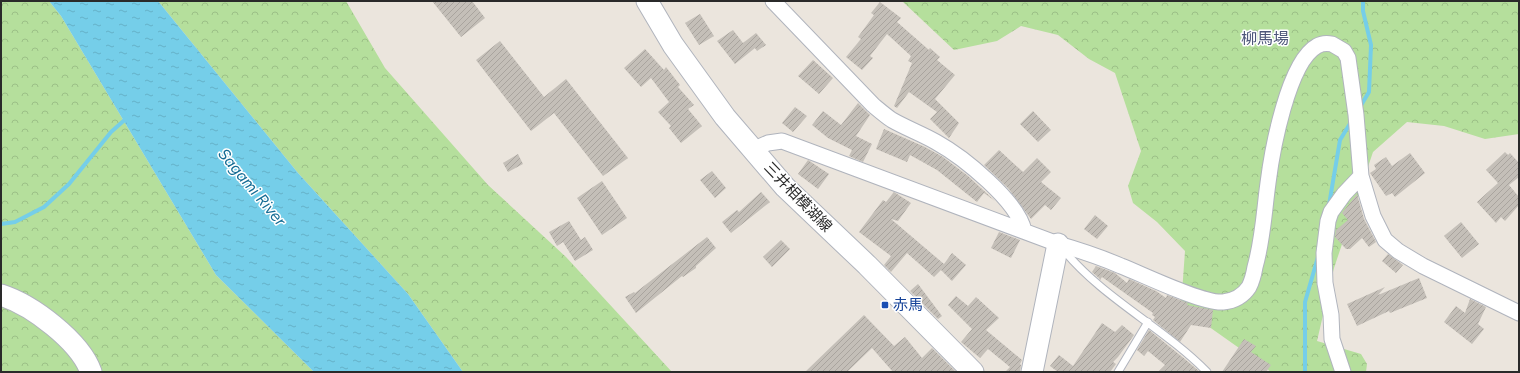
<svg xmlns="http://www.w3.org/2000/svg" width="1520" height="373" viewBox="0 0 1520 373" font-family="Figtree,'Noto Sans JP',sans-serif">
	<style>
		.forest { fill: url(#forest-crowns) }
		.water { fill: url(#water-ripples) }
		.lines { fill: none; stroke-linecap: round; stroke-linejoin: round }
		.stream { stroke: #75cee9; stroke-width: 4 }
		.building { fill: url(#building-hatch) }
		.lane-casing { stroke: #b0b4bd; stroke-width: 9 }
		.street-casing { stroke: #b0b4bd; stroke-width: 17 }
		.secondary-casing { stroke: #b0b4bd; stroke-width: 23 }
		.lane { stroke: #fff; stroke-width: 7 }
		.street { stroke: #fff; stroke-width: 15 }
		.secondary { stroke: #fff; stroke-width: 21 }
		.transit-dot { fill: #1a4fb4; stroke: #fff; stroke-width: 1.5 }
		.labels { text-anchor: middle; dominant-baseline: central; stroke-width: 3; stroke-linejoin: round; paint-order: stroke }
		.street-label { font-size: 15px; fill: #2a2a2a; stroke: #fff }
		.transit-label { font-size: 15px; fill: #164399; stroke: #fff; text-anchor: start }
		.neighbourhood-label { font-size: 16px; fill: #4d5679; stroke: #fff }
		.water-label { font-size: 16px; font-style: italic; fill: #146c94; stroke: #fff }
	</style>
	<defs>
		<pattern id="forest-crowns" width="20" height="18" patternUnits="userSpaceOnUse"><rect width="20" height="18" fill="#b5df9c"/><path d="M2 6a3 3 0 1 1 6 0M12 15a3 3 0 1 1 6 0" fill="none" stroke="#9cc087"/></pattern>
		<pattern id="water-ripples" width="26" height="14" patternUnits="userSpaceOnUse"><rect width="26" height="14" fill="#75cee9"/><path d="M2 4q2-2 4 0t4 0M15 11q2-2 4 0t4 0" fill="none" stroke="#65b1c8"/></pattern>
		<pattern id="building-hatch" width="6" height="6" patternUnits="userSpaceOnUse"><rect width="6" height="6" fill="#c4bfb8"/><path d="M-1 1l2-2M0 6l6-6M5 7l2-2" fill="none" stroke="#a9a49e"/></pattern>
	</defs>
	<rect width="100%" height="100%" fill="#ebe5dd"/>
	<path class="forest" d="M 1,1 L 49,1 L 61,16 L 216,275 L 314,372 L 1,372 Z
		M 158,1 L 346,1 L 385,68 L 488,185 L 566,257 L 672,372 L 463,372 L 408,294 L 298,173 Z
		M 902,1 L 1519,1 L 1519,134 L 1485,139 L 1444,126 L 1407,122 L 1373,152 L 1334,268 L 1317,341 L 1361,354 L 1367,364 L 1366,372 L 1271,372 L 1249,355 L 1181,307 L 1185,251 L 1157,222 L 1133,203 L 1128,186 L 1141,151 L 1115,73 L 1089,59 L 1058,35 L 1021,26 L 997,41 L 954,50 Z"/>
	<path class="water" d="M 49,1 L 158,1 L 298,173 L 408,294 L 463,372 L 314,372 L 216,275 L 61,16 Z"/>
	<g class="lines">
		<path class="stream" d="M 1360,107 L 1369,92 L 1371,45 L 1363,11 L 1363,1
			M 1329,205 L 1340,140 L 1351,122
			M 1,224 L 15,222 L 44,207 L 69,184 L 111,132 L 128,117
			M 1305,372 L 1305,302 L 1318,257"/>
	</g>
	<path class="building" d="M 432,1 L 472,1 L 485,18 L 461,37 Z
		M 880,2 L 901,18 L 897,22 L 929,50 L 930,48 L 940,57 L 937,60 L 955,75 L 935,99 L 959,123 L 949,138 L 930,119 L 937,112 L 909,92 L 897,108 L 894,106 L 912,63 L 908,61 L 911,56 L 887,34 L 870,56 L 873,58 L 862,70 L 846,57 L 861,39 L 858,37 L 874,15 L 871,13 Z
		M 700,14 L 714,36 L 699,45 L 685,23 Z
		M 733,30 L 743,43 L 756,33 L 766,45 L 757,51 L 755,48 L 735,64 L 717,41 Z
		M 500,41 L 544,97 L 566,79 L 628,158 L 603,176 L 554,113 L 531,131 L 476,60 Z
		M 645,49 L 664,70 L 666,67 L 680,85 L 678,87 L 694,105 L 688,109 L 702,126 L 681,143 L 669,128 L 671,126 L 658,112 L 669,102 L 651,78 L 641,87 L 624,68 Z
		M 813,60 L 833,78 L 819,94 L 798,76 Z
		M 858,103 L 870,115 L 856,136 L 872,144 L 863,162 L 849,156 L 852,150 L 828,138 L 812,125 L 823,111 L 841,125 Z
		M 795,107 L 807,116 L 793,132 L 782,123 Z
		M 1033,111 L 1051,130 L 1038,142 L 1020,124 Z
		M 884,129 L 925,147 L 943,157 L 968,176 L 995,201 L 984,193 L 977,202 L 937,170 L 910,155 L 907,162 L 876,149 Z
		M 999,150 L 1023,172 L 1037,158 L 1051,172 L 1041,182 L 1061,198 L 1051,210 L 1045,205 L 1031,219 L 1008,188 L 984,165 Z
		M 1505,152 L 1508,155 L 1510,153 L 1519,163 L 1519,177 L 1509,185 L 1519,197 L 1519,205 L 1505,221 L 1501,217 L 1496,223 L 1477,202 L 1498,183 L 1486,170 Z
		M 1410,153 L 1425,173 L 1395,197 L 1392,193 L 1386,196 L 1370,173 L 1376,169 L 1374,165 L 1386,157 L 1392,166 Z
		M 518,154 L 523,164 L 508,172 L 503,163 Z
		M 808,160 L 829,174 L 818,189 L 798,174 Z
		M 712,171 L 726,188 L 715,198 L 700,180 Z
		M 602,181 L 627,218 L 602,235 L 577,198 Z
		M 761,192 L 770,202 L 731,233 L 722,222 L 737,210 L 739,212 Z
		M 894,192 L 911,203 L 898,221 L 891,219 L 944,264 L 952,253 L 966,265 L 952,281 L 941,270 L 934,277 L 907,253 L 891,272 L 884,265 L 891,256 L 859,232 L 883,200 L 886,202 Z
		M 1357,194 L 1364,219 L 1376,242 L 1369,247 L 1362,238 L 1350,249 L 1346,249 L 1335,237 L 1336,230 L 1348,220 L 1342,213 Z
		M 1095,215 L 1108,226 L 1097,239 L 1084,229 Z
		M 569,221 L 581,240 L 585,237 L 593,250 L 575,261 L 563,242 L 557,246 L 549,232 Z
		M 1461,222 L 1479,244 L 1462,258 L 1444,236 Z
		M 999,232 L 1020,240 L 1011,258 L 991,248 Z
		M 707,237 L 716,248 L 696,266 L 696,268 L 683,277 L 682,276 L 636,313 L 625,297 L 634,292 L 635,293 Z
		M 781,240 L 790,249 L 772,267 L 763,257 Z
		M 1388,254 L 1403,265 L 1396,273 L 1382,261 Z
		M 1096,266 L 1115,273 L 1127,283 L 1129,279 L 1156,291 L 1166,298 L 1167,295 L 1188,303 L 1187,305 L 1213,310 L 1211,328 L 1191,325 L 1180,342 L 1153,320 L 1155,317 L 1152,315 L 1153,313 L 1102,277 L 1100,280 L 1099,278 L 1092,272 Z
		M 1419,278 L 1427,298 L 1390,313 L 1389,311 L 1357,326 L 1347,304 L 1385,287 L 1378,295 Z
		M 918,284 L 942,316 L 938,319 L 910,291 Z
		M 956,296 L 968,306 L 976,297 L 999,318 L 986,330 L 1022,360 L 1020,364 L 1021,365 L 1020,372 L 1005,372 L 1010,367 L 988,349 L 980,358 L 961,342 L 972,329 L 948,305 Z
		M 1470,299 L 1486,307 L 1478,324 L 1484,329 L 1472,344 L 1444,322 L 1456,306 L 1465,313 Z
		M 864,315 L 894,346 L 905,337 L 922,358 L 932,348 L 956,372 L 893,372 L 872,348 L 847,372 L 805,372 Z
		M 1102,323 L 1115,332 L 1122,325 L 1134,335 L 1118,357 L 1113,362 L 1116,364 L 1110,372 L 1058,372 L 1050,366 L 1059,355 L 1073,366 Z
		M 1149,330 L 1186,360 L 1200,372 L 1158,372 L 1165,365 L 1148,351 L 1144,356 L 1137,350 Z
		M 1244,339 L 1256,346 L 1251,352 L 1271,365 L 1266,372 L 1222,372 Z"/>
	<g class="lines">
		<defs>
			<path id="lane" d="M 1062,248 C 1102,298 1163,327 1207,372
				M 1118,372 L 1148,322"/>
			<path id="street" d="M 773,1 L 873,105 C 879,110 886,116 892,120 C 906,128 922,134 936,142 C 963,157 1018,201 1024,231
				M 752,150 L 768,143 L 782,141 L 1058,244 C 1079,250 1100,257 1121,266 C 1142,274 1203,304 1223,302 C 1233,301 1243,296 1249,287 C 1252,281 1254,273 1255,267 C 1263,239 1264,212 1268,183 C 1272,151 1288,62 1317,46 C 1322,43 1327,43 1332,44 L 1344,51 L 1348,58 L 1356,115 L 1361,176 L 1373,216 L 1385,240 L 1398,251 L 1423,266 L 1519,313
				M 1343,372 L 1332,339 L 1331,315 L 1325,283 L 1324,253 L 1328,221 L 1331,212 L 1344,194 L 1361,176"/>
			<path id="secondary" d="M 647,1 L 673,45 L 725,117 L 785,187 L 867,265 L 973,372
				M 1,295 C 32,305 80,341 91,372
				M 1032,372 L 1058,244"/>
		</defs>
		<use href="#lane" class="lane-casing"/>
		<use href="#street" class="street-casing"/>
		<use href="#secondary" class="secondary-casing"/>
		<use href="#lane" class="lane"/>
		<use href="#street" class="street"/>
		<use href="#secondary" class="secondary"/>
	</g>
	<rect class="transit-dot" x="881" y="301" width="8" height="8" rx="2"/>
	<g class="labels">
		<g class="street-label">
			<text transform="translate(798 197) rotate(46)">三井相模湖線</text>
		</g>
		<g class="transit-label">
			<text x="893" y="305">赤馬</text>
		</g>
		<g class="neighbourhood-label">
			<text x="1265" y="38">柳馬場</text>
		</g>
		<g class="water-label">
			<text transform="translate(252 187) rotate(50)">Sagami River</text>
		</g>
	</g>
	<rect width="1520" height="373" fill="none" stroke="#2a2a2a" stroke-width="4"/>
</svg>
